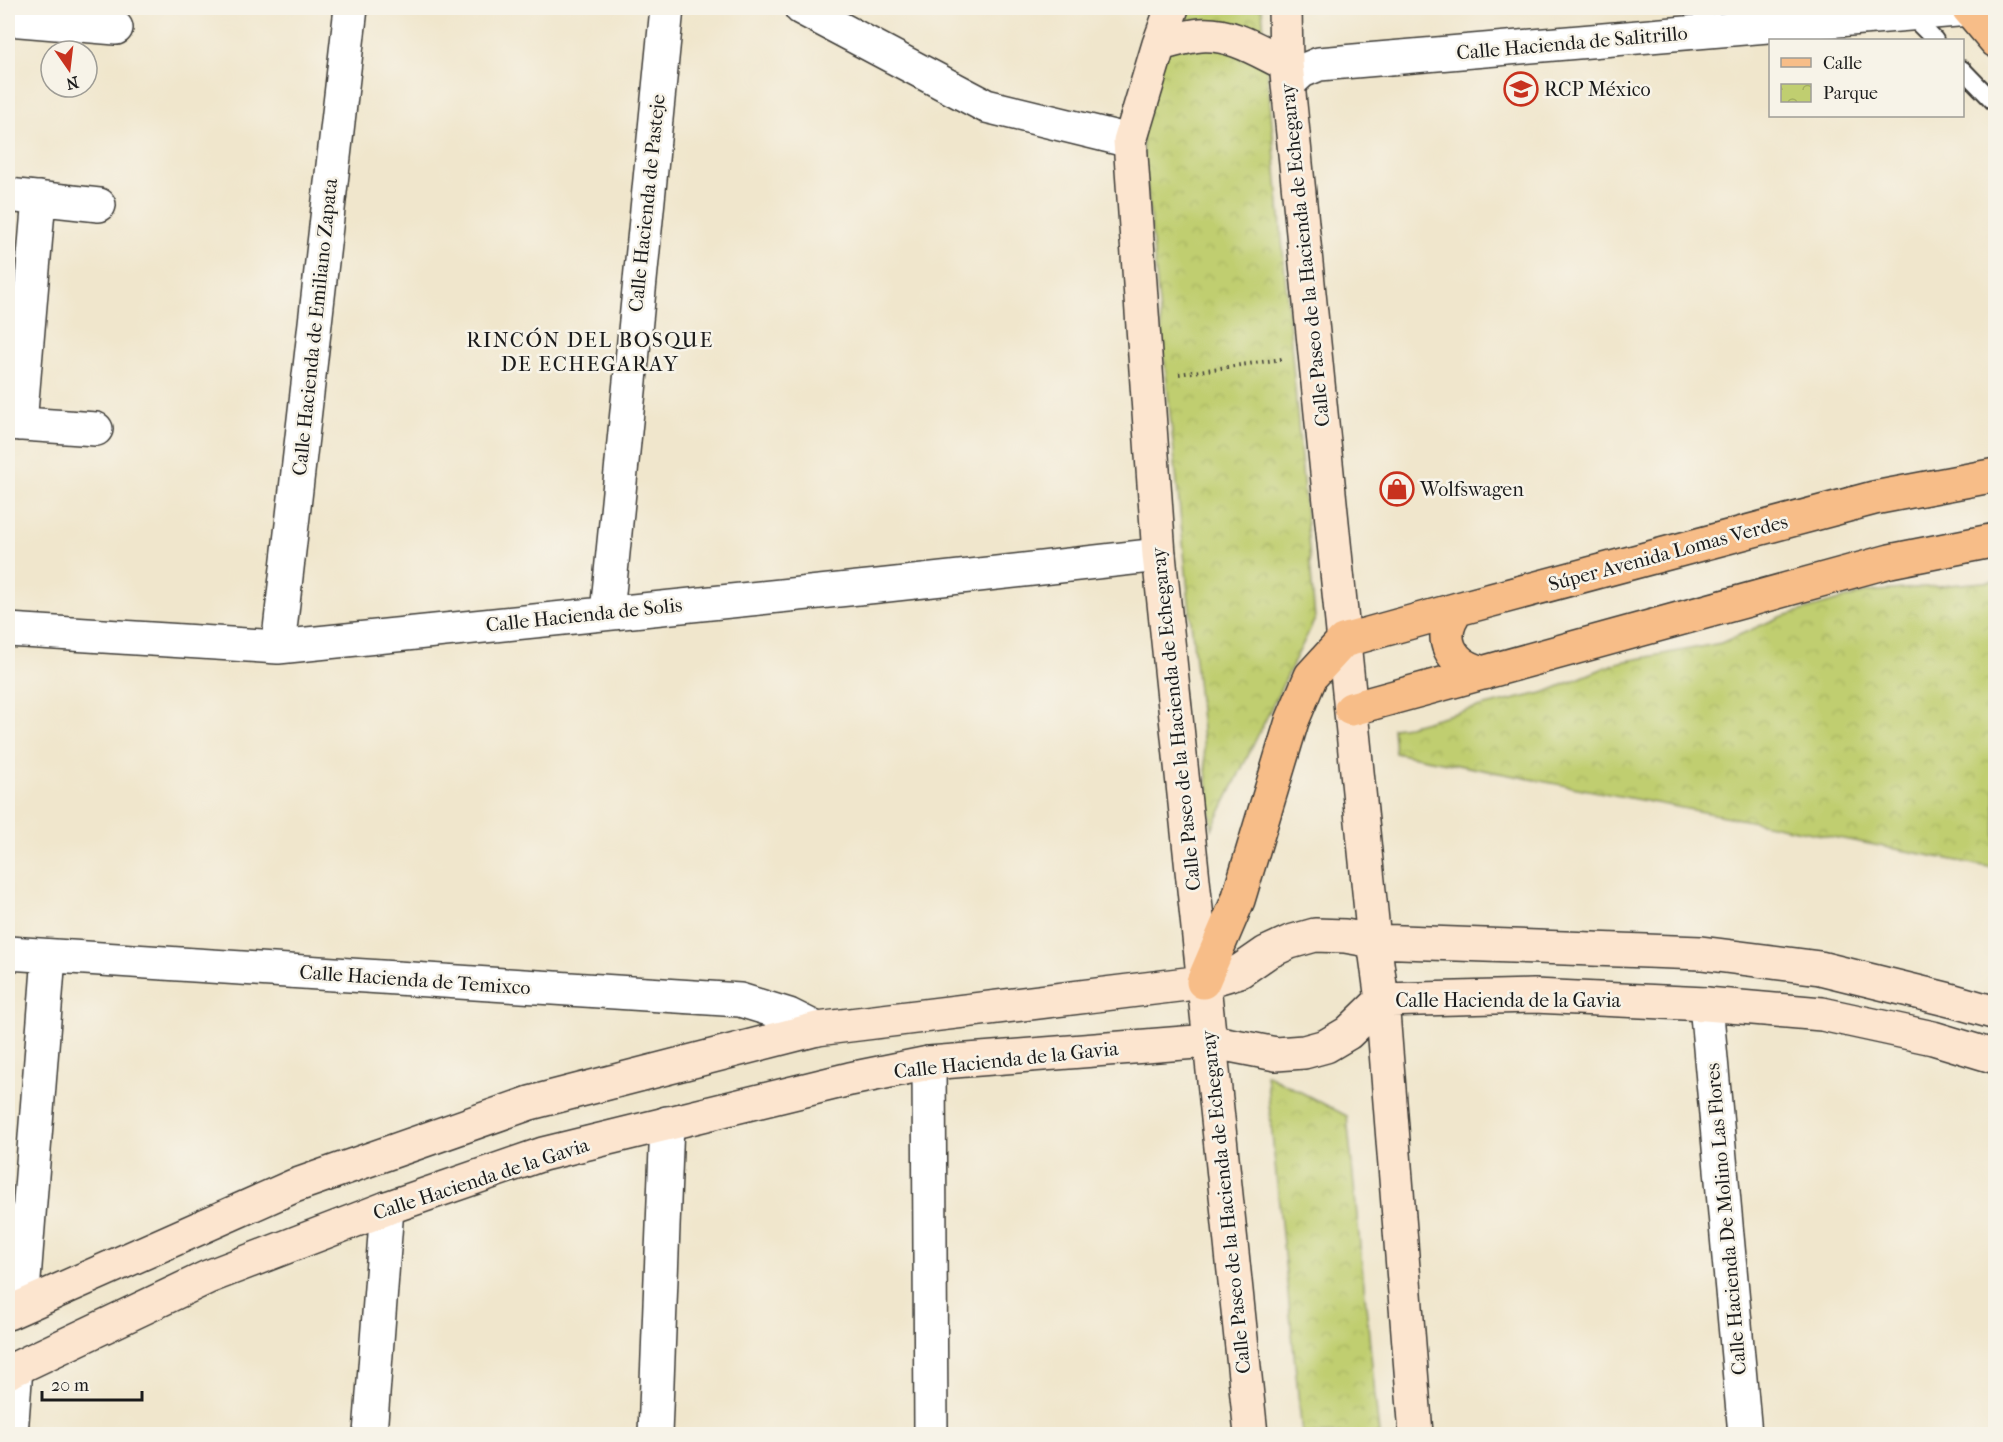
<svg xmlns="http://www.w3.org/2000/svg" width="2003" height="1442" viewBox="0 0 2003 1442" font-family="'IM FELL French Canon',serif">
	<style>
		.park { fill: url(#park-crowns); stroke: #6e7546; stroke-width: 1.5 }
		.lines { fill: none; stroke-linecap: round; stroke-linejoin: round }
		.lane-casing { stroke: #3c3a36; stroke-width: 20 }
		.street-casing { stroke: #3c3a36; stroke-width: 36 }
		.secondary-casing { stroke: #3c3a36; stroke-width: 36 }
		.primary-casing { stroke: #3c3a36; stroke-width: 36 }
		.path { stroke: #3c3a36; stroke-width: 4; stroke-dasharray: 1.5 4.5; stroke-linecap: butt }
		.lane { stroke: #fff; stroke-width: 16 }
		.street { stroke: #fff; stroke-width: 33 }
		.secondary { stroke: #fce5cf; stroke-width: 33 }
		.primary { stroke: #f7bd88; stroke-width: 33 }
		.labels { text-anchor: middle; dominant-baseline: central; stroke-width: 5; stroke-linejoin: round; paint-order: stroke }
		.street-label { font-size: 20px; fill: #1c1c1c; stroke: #f7f3e8 }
		.poi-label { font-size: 20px; fill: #1c1c1c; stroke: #f7f3e8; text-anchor: start }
		.neighbourhood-label { font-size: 21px; letter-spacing: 1.5px; fill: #1c1c1c; stroke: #f7f3e8 }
	</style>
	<defs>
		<pattern id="park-crowns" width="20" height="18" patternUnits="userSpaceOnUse" patternTransform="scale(1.5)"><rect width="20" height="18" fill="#c0ce70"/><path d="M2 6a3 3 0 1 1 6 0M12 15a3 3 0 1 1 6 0" fill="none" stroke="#a4b060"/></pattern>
	</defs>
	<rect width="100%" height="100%" fill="#f7f3e8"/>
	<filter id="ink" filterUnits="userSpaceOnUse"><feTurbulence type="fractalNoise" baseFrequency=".0167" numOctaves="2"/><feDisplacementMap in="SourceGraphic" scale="12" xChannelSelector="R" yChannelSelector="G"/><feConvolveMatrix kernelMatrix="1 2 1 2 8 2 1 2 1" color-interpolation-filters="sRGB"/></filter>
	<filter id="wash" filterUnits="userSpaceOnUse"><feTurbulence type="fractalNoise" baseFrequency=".008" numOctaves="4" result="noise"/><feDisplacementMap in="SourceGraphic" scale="24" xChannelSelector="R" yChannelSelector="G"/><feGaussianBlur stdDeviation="1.35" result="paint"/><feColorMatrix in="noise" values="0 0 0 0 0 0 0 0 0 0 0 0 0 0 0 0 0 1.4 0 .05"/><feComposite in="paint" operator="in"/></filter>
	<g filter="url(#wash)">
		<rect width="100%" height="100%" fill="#f0e6cc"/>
		<path class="park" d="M 1167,8 L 1257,8 L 1262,9 L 1315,619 L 1212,829 L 1141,126 Z
			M 1995,581 L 1995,868 L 1395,753 L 1393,728 L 1408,726 L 1459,712 L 1546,692 L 1616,663 L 1721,643 L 1780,617 L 1868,592 Z
			M 1266,1074 L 1347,1116 L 1379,1434 L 1302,1434 Z"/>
	</g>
	<g filter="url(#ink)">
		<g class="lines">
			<defs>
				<path id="lane" d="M 1910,15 L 1935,40
					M 1962,69 L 1996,104"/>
				<path id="street" d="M 801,8 L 986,106 L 1130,141
					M 8,19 L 116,28
					M 1289,83 L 1302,71 L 1319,64 L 1969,9
					M 8,195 L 99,205
					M 8,423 L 96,429
					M 20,424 L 39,198
					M 607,613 L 667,8
					M 8,630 L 278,647 L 878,586 L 1159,555
					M 278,647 L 351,8
					M 8,953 L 740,1000 L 789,1015 L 817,1029
					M 1706,1004 L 1745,1434
					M 929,1063 L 931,1434
					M 22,1305 L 49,956
					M 11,1434 L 16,1368
					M 370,1434 L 387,1208
					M 655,1434 L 667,1123"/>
				<path id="secondary" d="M 1172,8 L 1159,44 L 1130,141 L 1159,555 L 1251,1434
					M 1285,8 L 1286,64 L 1374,941 L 1382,1000 L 1416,1434
					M 1159,44 C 1173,41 1187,36 1201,35 C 1232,33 1259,51 1286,64
					M 8,1313 L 294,1186 L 530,1103 L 817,1029 L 1203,982 L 1240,971 L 1266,953 L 1290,942 L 1315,935 L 1345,936 L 1374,941 L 1701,953 L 1820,968 L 1954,1001 L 1996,1013
					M 8,1372 L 208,1277 L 387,1208 L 543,1154 L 850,1079 L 929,1063 L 1209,1041 L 1276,1054 L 1304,1052 L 1326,1046 L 1348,1033 L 1382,1000 L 1534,996 L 1706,1004 L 1822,1014 L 1933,1038 L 1996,1057"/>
				<path id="primary" d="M 1968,8 L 1996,41
					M 1458,609 C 1435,637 1450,665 1484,673
					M 1351,709 L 1890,561 L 1996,540
					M 1203,982 L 1238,900 L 1292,721 L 1311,676 L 1343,641 L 1458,609 L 1874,498 L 1996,475"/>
			</defs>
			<use href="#lane" class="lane-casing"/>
			<use href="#street" class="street-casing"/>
			<use href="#secondary" class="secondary-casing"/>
			<use href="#primary" class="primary-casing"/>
			<path class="path" d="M 1179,374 L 1282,359"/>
			<use href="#lane" class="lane"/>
			<use href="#street" class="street"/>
			<use href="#secondary" class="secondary"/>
			<use href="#primary" class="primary"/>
		</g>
	</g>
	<defs>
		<symbol id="school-ring" viewBox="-11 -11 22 22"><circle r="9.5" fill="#f7f3e8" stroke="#c8321e" stroke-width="1.5"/><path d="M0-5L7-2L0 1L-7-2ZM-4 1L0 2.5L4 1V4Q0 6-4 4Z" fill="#c8321e"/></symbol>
		<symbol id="shop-ring" viewBox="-11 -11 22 22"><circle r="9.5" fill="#f7f3e8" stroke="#c8321e" stroke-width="1.5"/><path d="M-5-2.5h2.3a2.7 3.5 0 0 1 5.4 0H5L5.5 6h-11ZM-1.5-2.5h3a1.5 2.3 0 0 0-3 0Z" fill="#c8321e"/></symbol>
	</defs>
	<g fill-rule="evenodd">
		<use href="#school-ring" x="1502" y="70" width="38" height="38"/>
		<use href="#shop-ring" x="1378" y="470" width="38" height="38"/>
	</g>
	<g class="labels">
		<g class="street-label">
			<text transform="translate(1572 43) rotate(-5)">Calle Hacienda de Salitrillo</text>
			<text transform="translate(647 203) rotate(-84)">Calle Hacienda de Pasteje</text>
			<text transform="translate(1305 255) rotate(-96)">Calle Paseo de la Hacienda de Echegaray</text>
			<text transform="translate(315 327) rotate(-84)">Calle Hacienda de Emiliano Zapata</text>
			<text transform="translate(1668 553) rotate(-15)">Súper Avenida Lomas Verdes</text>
			<text transform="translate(584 615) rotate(-6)">Calle Hacienda de Solis</text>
			<text transform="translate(1176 719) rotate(-96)">Calle Paseo de la Hacienda de Echegaray</text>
			<text transform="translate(415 980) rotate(4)">Calle Hacienda de Temixco</text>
			<text x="1508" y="1000">Calle Hacienda de la Gavia</text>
			<text transform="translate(1006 1060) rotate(-6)">Calle Hacienda de la Gavia</text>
			<text transform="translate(481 1179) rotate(-18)">Calle Hacienda de la Gavia</text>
			<text transform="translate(1226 1202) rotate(-96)">Calle Paseo de la Hacienda de Echegaray</text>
			<text transform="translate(1726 1219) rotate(-95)">Calle Hacienda De Molino Las Flores</text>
		</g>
		<g class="poi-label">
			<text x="1544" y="89">RCP México</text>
			<text x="1420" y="489">Wolfswagen</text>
		</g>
		<g class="neighbourhood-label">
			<text x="590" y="340">RINCÓN DEL BOSQUE<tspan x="590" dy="24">DE ECHEGARAY</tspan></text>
		</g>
	</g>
	<rect width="2003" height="1442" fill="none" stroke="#f7f3e8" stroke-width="30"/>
	<rect x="1769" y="39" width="195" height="78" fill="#f7f3e8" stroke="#9f9d96" stroke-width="1.5"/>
	<rect x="1781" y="58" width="30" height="9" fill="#f7bd88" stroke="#9f9d96" stroke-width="1.5"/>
	<text x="1823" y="69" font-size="18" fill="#1c1c1c">Calle</text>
	<rect x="1781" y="84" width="30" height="18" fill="url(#park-crowns)" stroke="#9f9d96" stroke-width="1.5"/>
	<text x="1823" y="99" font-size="18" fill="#1c1c1c">Parque</text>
	<g transform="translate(69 69) rotate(166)"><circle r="28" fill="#f7f3e8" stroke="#9f9d96" stroke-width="1.5"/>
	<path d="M0-4.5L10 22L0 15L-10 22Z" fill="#c8321e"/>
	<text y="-9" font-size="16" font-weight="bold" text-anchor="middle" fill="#1c1c1c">N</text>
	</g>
	<path d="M42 1391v9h100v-9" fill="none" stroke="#1c1c1c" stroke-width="3"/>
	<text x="51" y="1391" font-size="18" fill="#1c1c1c" stroke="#f7f3e8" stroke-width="4.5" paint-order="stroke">20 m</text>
</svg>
